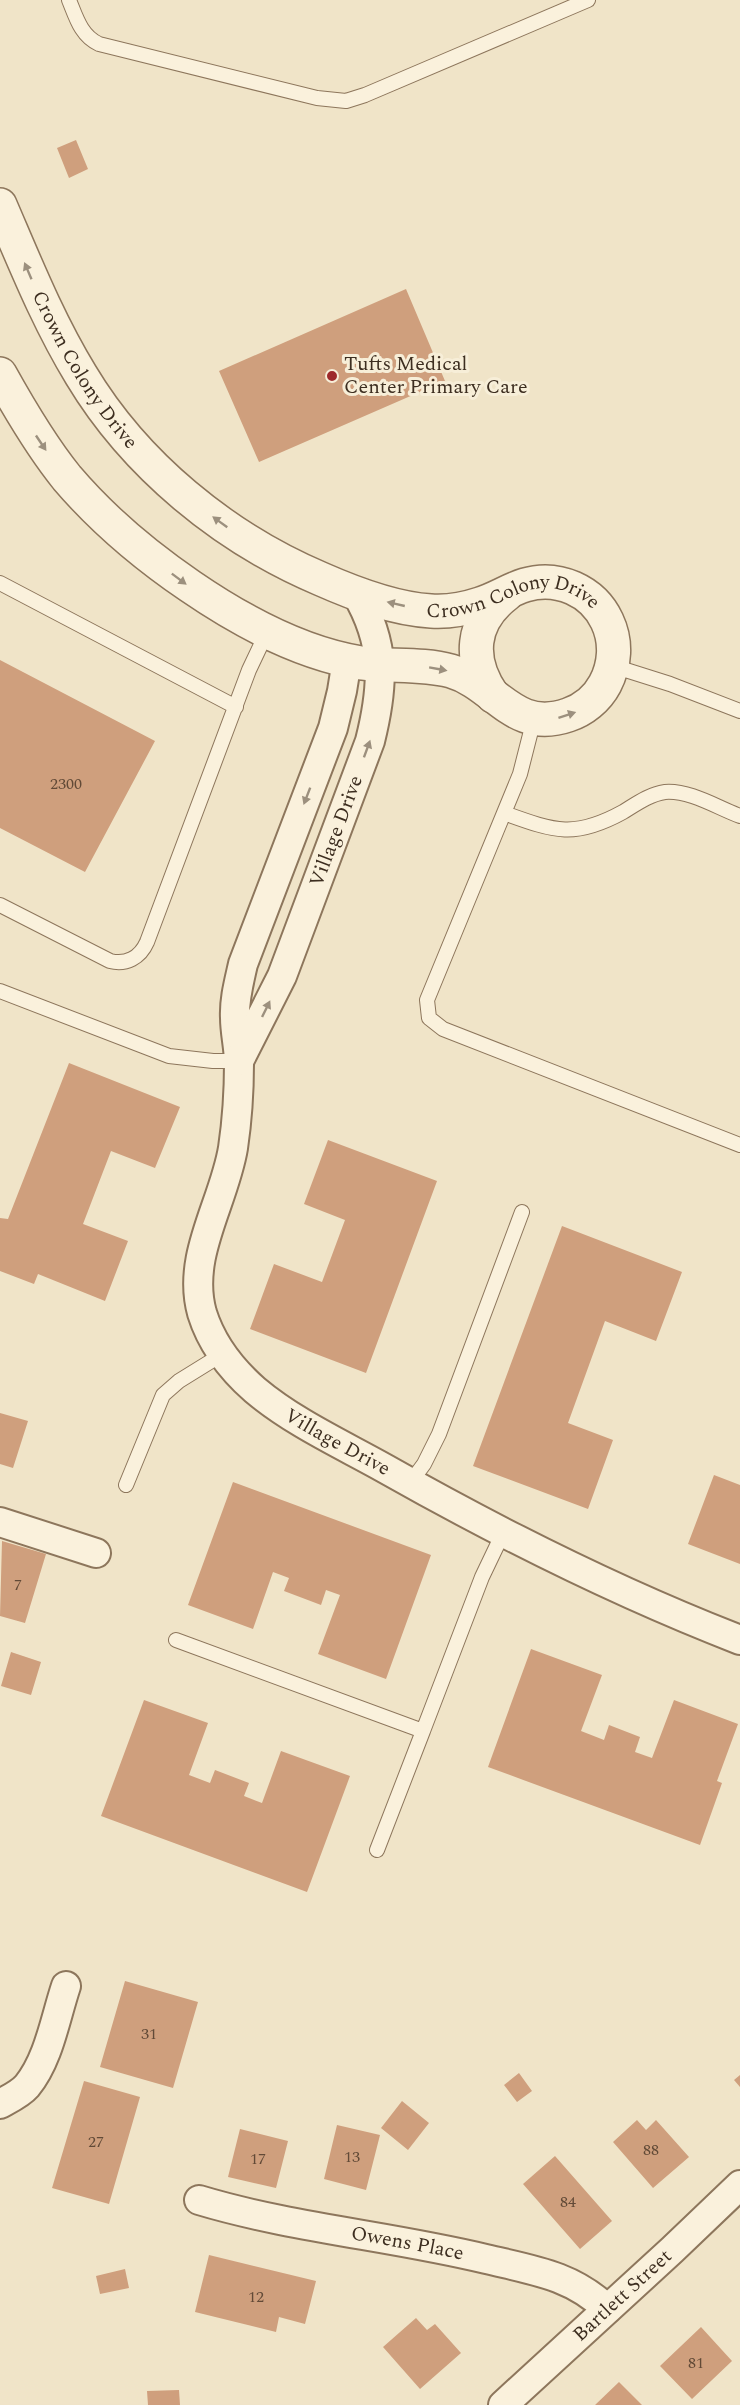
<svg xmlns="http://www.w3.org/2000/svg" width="740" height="2405" viewBox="0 0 740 2405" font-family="Spectral,serif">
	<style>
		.building { fill: #cf9f7d }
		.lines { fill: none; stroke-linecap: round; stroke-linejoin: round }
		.service-casing { stroke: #8d765c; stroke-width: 16 }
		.minor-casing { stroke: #8d765c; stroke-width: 32 }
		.tertiary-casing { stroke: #8d765c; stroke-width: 36 }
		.service { stroke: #faf1dc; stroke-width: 14 }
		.minor { stroke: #faf1dc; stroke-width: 28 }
		.tertiary { stroke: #faf1dc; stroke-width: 33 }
		.oneway { fill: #9c907e }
		.poi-dot { fill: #9e2a2b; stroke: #f7eed8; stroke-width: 2 }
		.labels { text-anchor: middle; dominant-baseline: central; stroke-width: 6; stroke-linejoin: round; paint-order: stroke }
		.number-label { font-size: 16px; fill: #624a37 }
		.poi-label { font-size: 20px; fill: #3d2e20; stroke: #f7eed8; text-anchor: start }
		.street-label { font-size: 20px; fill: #3d2e20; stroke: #f7eed8 }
	</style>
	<rect width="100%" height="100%" fill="#f0e4c8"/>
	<path class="building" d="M 76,140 L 88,169 L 69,178 L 57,148 Z
		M 406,289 L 445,381 L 259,462 L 219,371 Z
		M 0,660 L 155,741 L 85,872 L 0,828 Z
		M 69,1063 L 180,1107 L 155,1168 L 111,1151 L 83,1224 L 128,1241 L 105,1301 L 38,1274 L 34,1284 L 0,1271 L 0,1218 L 8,1219 Z
		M 328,1140 L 437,1181 L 366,1373 L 250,1329 L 274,1264 L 322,1282 L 345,1220 L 304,1204 Z
		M 562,1226 L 682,1272 L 656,1341 L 605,1321 L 568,1423 L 613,1440 L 588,1509 L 473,1466 Z
		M 0,1413 L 28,1421 L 13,1468 L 0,1464 Z
		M 714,1475 L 740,1485 L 740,1564 L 688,1544 Z
		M 233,1482 L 431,1555 L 386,1679 L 318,1654 L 340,1595 L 326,1590 L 321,1605 L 284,1591 L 289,1578 L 273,1572 L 253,1629 L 188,1605 Z
		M 2,1541 L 46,1554 L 25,1623 L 0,1616 Z
		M 531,1649 L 602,1675 L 581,1731 L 604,1740 L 609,1725 L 640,1737 L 635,1752 L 652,1758 L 674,1700 L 738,1724 L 717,1781 L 722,1783 L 700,1845 L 488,1767 Z
		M 11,1652 L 41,1662 L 31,1695 L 1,1686 Z
		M 144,1700 L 208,1723 L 189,1775 L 210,1783 L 215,1770 L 249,1783 L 244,1796 L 262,1803 L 281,1751 L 350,1776 L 307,1892 L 101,1816 Z
		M 125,1981 L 198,2002 L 173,2088 L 100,2067 Z
		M 519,2073 L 532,2091 L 517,2102 L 504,2085 Z
		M 740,2075 L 740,2087 L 734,2080 Z
		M 84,2081 L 140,2097 L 109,2204 L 52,2188 Z
		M 402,2101 L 429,2123 L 408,2150 L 381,2128 Z
		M 637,2120 L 646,2130 L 656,2120 L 689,2157 L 653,2188 L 613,2142 Z
		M 337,2125 L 380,2135 L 366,2190 L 324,2179 Z
		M 240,2129 L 288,2141 L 276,2188 L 228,2177 Z
		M 555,2156 L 612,2221 L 580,2249 L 523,2184 Z
		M 209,2255 L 316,2281 L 305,2324 L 279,2317 L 276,2332 L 195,2312 Z
		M 125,2269 L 129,2288 L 100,2294 L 96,2276 Z
		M 416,2318 L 427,2330 L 435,2324 L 461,2353 L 420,2389 L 383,2347 Z
		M 701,2327 L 732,2361 L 692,2399 L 660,2366 Z
		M 619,2382 L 642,2405 L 595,2405 Z
		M 179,2390 L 180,2405 L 148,2405 L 147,2391 Z"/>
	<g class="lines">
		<defs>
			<path id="service" d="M 69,0 C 76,17 81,36 99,44 L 317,98 L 346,101 L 365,95 L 588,0
				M 0,583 L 236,707
				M 613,666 L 670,684 L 740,711
				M 534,719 L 520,774 L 427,1000 L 429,1018 L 443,1029 L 740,1145
				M 504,813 C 554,831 574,839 623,812 C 636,804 650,794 665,792 C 690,790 718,808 740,816
				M 0,905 L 110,961 C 126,965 140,958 147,942 L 249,670 L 267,632
				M 0,991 L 169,1056 L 213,1061 L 239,1061
				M 410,1483 L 424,1464 L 439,1434 L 522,1212
				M 126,1485 L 163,1395 L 179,1381 L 221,1355
				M 176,1640 L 423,1731 L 482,1577 L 503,1533
				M 377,1850 L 423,1731"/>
			<g id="minor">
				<path id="s1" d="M 347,660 L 342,691 L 333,728 L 243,964 C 239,982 234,1000 235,1018 C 235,1033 239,1048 239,1063 C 239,1091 237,1121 233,1148 C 224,1203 186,1256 202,1313 C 212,1345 231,1369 255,1390 C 293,1422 341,1444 384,1468 C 499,1533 616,1592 740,1640"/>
				<path id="s2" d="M 239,1061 L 282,976 L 370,741 C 384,685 386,644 356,593"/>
				<path d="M 0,1522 L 96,1553"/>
				<path d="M 0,2104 C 9,2099 20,2094 27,2086 C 49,2059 55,2019 66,1986"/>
				<path id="s3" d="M 199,2200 C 292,2228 391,2236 486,2259 C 532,2270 572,2275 607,2309"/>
				<path id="s4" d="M 503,2405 L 672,2250 L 740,2185"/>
			</g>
			<g id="tertiary">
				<path id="s5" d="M 0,205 C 25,263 48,321 81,375 C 135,465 224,538 321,579 C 355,594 394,609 431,611 C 447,612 465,609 480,604 C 496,599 509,590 525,585 C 558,575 593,591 607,621 C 617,642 615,665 605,684 C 597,699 583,710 568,715 C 513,734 496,684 451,671 C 421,663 391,667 361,663 C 299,653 241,621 190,586 C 146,556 102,519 67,478 C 41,446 20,410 0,374"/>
				<path d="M 493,696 C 468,660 470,622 507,594"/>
			</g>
		</defs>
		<use href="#service" class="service-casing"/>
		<use href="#minor" class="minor-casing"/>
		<use href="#tertiary" class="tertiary-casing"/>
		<use href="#service" class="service"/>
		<use href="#minor" class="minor"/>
		<use href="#tertiary" class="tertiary"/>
	</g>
	<defs><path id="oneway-solid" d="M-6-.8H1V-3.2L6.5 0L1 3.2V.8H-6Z" transform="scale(1.5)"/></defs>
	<g class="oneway">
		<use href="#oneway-solid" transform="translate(28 271) rotate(-113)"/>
		<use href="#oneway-solid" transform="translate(41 443) rotate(56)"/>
		<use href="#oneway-solid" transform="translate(220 522) rotate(-144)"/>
		<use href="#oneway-solid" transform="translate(179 579) rotate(37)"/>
		<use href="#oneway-solid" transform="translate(396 604) rotate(-167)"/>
		<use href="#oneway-solid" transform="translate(438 669) rotate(10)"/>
		<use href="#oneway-solid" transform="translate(567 715) rotate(-18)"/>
		<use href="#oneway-solid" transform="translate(367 749) rotate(-70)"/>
		<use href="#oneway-solid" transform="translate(307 796) rotate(111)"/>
		<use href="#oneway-solid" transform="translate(266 1009) rotate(-64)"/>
	</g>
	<circle class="poi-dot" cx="332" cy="376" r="6"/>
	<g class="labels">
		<g class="number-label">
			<text x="66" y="784">2300</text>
			<text x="18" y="1585">7</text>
			<text x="149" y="2034">31</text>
			<text x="96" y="2142">27</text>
			<text x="651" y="2150">88</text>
			<text x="352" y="2157">13</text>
			<text x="258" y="2159">17</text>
			<text x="568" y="2202">84</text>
			<text x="256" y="2297">12</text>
			<text x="696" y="2363">81</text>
		</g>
		<g class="poi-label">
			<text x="344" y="364">Tufts Medical<tspan x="344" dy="23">Center Primary Care</tspan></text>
		</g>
		<g class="street-label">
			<text stroke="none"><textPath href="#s5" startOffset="186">Crown Colony Drive</textPath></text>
			<text stroke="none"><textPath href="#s5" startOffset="710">Crown Colony Drive</textPath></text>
			<text stroke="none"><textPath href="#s2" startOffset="250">Village Drive</textPath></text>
			<text stroke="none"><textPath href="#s1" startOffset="870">Village Drive</textPath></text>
			<text stroke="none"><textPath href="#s3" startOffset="213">Owens Place</textPath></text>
			<text stroke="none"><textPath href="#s4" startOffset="162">Bartlett Street</textPath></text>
		</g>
	</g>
</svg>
